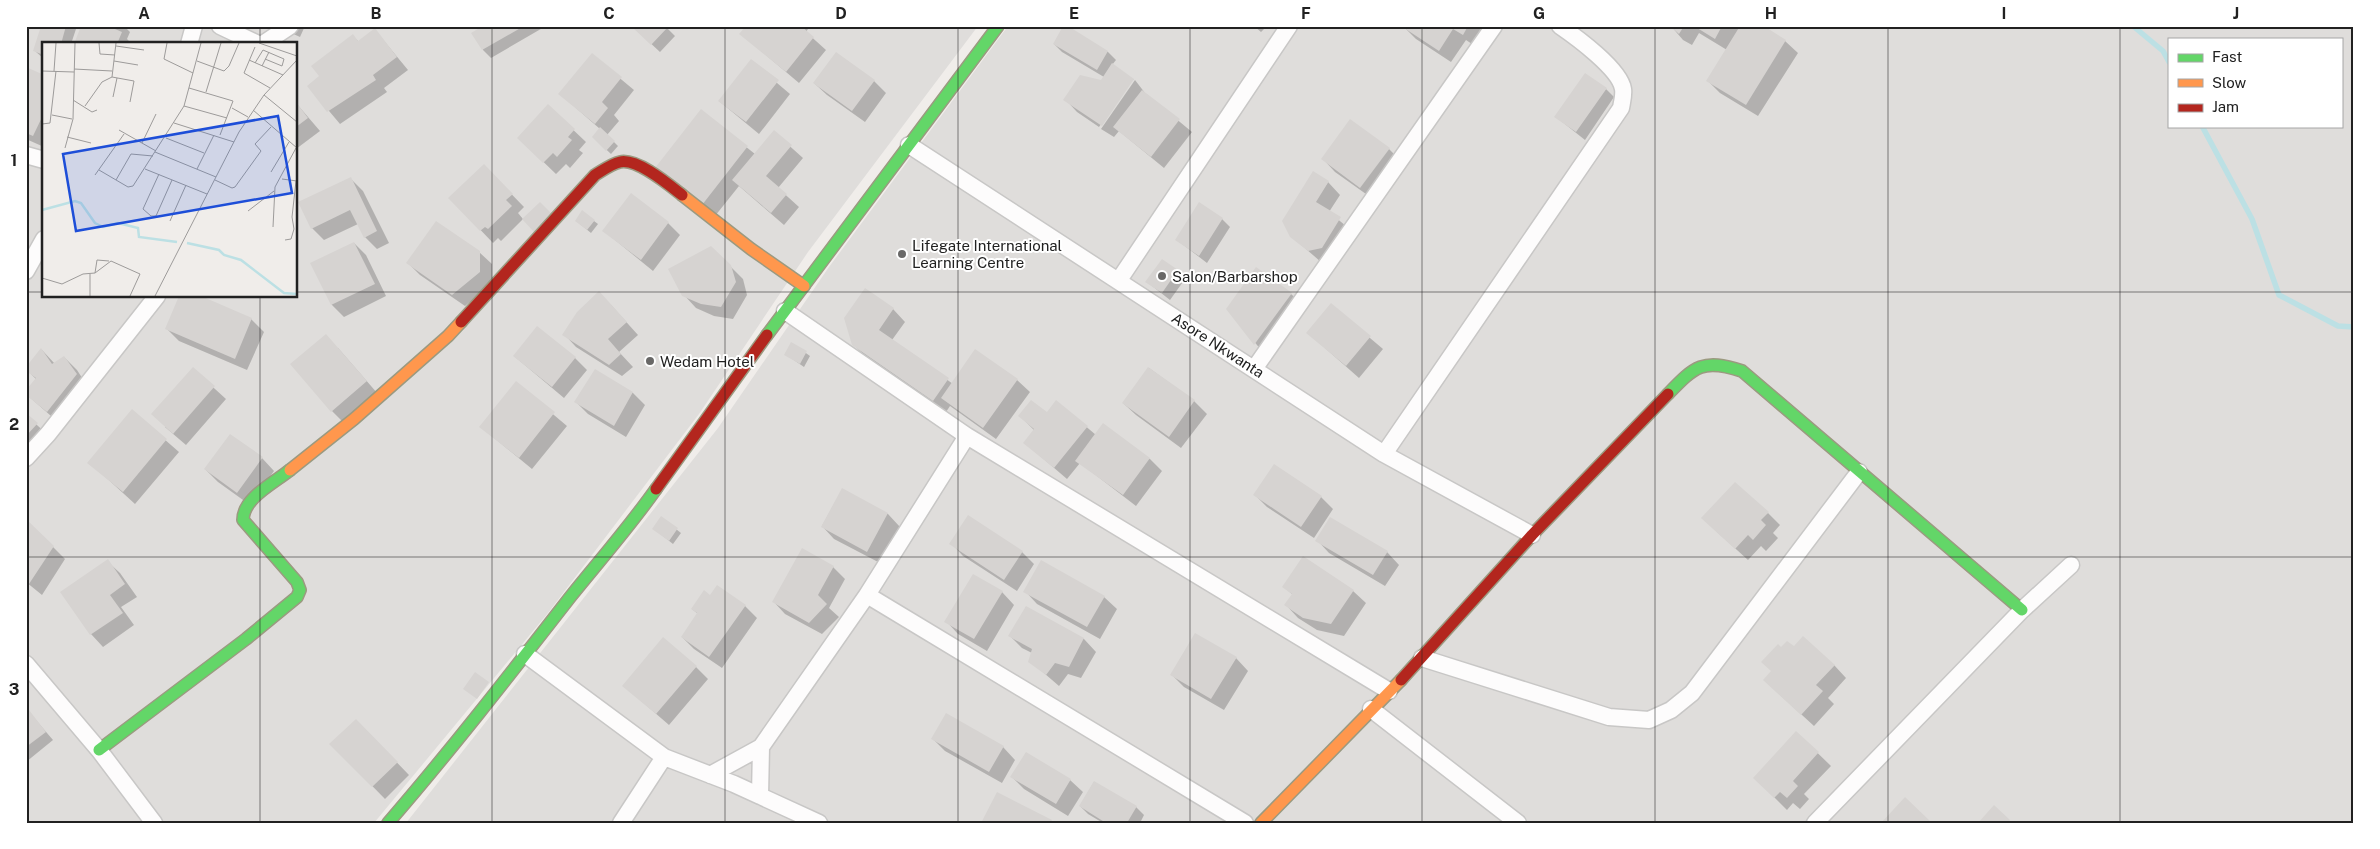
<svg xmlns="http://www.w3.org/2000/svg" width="2380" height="849" viewBox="0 0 2380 849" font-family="'Public Sans',sans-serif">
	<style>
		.residential { fill: #dfdddb; fill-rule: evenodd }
		.shadow { fill: #0003 }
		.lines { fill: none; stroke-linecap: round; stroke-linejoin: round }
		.stream { stroke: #bce0e4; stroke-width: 5.5 }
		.building { fill: #d6d3d1 }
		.street-casing { stroke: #c8c7c6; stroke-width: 19 }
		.fast-casing { stroke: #9b9a80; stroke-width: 14 }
		.slow-casing { stroke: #9b9a80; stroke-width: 14 }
		.jam-casing { stroke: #9b9a80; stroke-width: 14 }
		.street { stroke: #fdfcfc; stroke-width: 16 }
		.fast { stroke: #63d668; stroke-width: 11 }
		.slow { stroke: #ff974d; stroke-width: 11 }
		.jam { stroke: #b3261e; stroke-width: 11 }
		.grid { fill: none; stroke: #212121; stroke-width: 1; stroke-opacity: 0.55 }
		.poi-dot { fill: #696867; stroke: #fff; stroke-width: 2 }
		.labels { text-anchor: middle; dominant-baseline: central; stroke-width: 4; stroke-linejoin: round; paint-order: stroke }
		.poi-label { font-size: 15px; fill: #212121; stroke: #fff; text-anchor: start }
		.street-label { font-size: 15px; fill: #212121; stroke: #fff }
		.inset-river { fill: none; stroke: #bce0e4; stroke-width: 2.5 }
		.inset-road { fill: none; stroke: #9d9b9a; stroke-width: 1 }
		.view { fill: #1d4ed8; fill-opacity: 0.15; stroke: #1d4ed8; stroke-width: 2.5 }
		.inset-edge { fill: none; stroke: #212121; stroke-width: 2.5 }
		.neatline { fill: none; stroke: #212121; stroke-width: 2 }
		.grid-label { font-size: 16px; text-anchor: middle; font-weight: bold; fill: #212121 }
	</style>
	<rect width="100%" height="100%" fill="#f0edea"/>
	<path class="residential" d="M 26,26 L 978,26 L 808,252 L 699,414 L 548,613 L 374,823 L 26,823 ZM 44,44 L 296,44 L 296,296 L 44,296 Z
		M 1008,26 L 2354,26 L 2354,823 L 406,823 L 718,428 L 829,267 ZM 2169,39 L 2341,39 L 2341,126 L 2169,126 Z"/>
	<path class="shadow" d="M 43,26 L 77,26 L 71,44 L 44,44 L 44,59 L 35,51 Z
		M 82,26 L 124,26 L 130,32 L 127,39 L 132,44 L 75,44 Z
		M 276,26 L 305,26 L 300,37 Z
		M 482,26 L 546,26 L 491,58 L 483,50 Z
		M 632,26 L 665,26 L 675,36 L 660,52 Z
		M 747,26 L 810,26 L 806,32 L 826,50 L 799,83 L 741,34 Z
		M 1066,26 L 1108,52 L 1116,60 L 1112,65 L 1134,80 L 1132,80 L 1099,127 L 1077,112 L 1065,99 L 1101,81 L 1104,77 L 1062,52 L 1054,44 Z
		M 1254,26 L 1267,26 L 1261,32 Z
		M 1489,26 L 1475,46 L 1466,40 L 1451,62 L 1416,39 L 1404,27 Z
		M 1671,26 L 1761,26 L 1785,41 L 1798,53 L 1758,116 L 1720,93 L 1708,81 L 1727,50 L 1699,33 L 1692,45 L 1683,40 Z
		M 375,30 L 408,70 L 384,88 L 387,92 L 340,124 L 308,86 L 321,76 L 353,36 L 359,42 Z
		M 592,55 L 634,90 L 614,115 L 619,121 L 607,135 L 618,146 L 611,154 L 593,137 L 600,129 L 560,94 Z
		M 751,61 L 790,94 L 759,134 L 719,101 Z
		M 26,69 L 44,77 L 44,147 L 26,139 Z
		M 1135,80 L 1145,93 L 1192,132 L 1164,168 L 1119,131 L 1114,137 L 1101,129 Z
		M 874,81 L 886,93 L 865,122 L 827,95 L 814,83 Z
		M 1606,89 L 1614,97 L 1585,140 L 1556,117 Z
		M 296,103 L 320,131 L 296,149 Z
		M 548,106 L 586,142 L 579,150 L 583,153 L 570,168 L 566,164 L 556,174 L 531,150 Z
		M 701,111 L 755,154 L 774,132 L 803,158 L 778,188 L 799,207 L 784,225 L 739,186 L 715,216 L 668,180 Z
		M 1389,149 L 1401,161 L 1373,199 L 1335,172 L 1323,159 Z
		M 484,166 L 524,207 L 518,213 L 523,219 L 501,241 L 498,238 L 493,243 L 450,198 Z
		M 350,178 L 363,191 L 389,243 L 377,249 L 365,237 L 358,224 L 324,240 L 312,228 Z
		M 1328,182 L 1340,195 L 1329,212 L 1352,231 L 1321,262 L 1291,236 Z
		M 1222,219 L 1230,227 L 1207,263 L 1177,240 Z
		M 594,221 L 598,224 L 591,233 L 580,224 Z
		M 668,223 L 680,235 L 653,271 L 604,231 Z
		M 354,243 L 366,255 L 386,296 L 344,317 L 332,305 L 312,264 Z
		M 479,252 L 492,264 L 492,284 L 465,306 L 420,275 L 408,263 Z
		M 730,266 L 743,279 L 747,295 L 733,319 L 714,316 L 696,308 L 684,295 Z
		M 1177,271 L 1185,279 L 1170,300 L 1147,282 Z
		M 1291,294 L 1304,306 L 1267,357 L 1227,309 Z
		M 611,305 L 638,335 L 619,352 L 633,367 L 622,376 L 576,347 L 564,334 Z
		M 1331,305 L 1383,349 L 1359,378 L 1308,333 Z
		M 893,309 L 905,322 L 892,340 L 953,384 L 1017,380 L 1030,392 L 996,439 L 950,406 L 946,412 L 866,357 L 853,344 Z
		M 251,319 L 264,332 L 247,370 L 179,341 L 166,328 Z
		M 792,343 L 810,356 L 804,367 L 785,354 Z
		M 338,348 L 378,394 L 344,423 L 332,411 Z
		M 42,350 L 55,364 L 64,357 L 77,370 L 88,387 L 59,423 L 26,394 L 36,379 L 26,369 Z
		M 514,356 L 575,358 L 587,370 L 564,398 Z
		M 1149,368 L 1194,401 L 1207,414 L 1181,448 L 1136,415 L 1123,403 Z
		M 193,369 L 226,399 L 186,445 L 165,427 Z
		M 595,371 L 633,393 L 645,405 L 626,437 L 588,414 L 576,402 Z
		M 516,383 L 567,426 L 532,469 L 481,427 Z
		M 1057,402 L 1096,435 L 1150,459 L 1162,471 L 1136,506 L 1080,463 L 1067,479 L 1025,443 L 1035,431 L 1020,416 L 1047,414 Z
		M 132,411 L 179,452 L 135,504 L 89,462 Z
		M 26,415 L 49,436 L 26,461 Z
		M 230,436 L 262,458 L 274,471 L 250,505 L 218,482 L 205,469 Z
		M 842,490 L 888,514 L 900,527 L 880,563 L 834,539 L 822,526 Z
		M 1255,495 L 1321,497 L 1333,509 L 1314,538 L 1267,507 Z
		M 1768,513 L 1780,525 L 1773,533 L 1778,538 L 1766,551 L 1761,546 L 1748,560 L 1715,530 Z
		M 662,518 L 681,533 L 673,544 L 658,532 Z
		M 26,520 L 65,559 L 42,595 L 26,582 Z
		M 1317,540 L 1387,552 L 1399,565 L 1385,586 L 1329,553 Z
		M 951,543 L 1022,552 L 1034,564 L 1017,591 L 963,556 Z
		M 1303,558 L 1353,591 L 1366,603 L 1344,636 L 1317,630 L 1298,618 L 1286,605 L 1293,595 L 1284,587 Z
		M 107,561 L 120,573 L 137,597 L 121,607 L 134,625 L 103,647 L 91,634 L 62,593 Z
		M 833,567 L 845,579 L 829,608 L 839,617 L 822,634 L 785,614 L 773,601 Z
		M 1025,591 L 1104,597 L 1117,609 L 1100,639 L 1037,604 Z
		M 1002,592 L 1014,605 L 987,651 L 958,634 L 946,621 Z
		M 710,596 L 745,606 L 757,618 L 722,668 L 694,649 L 682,637 L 698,614 L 692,609 Z
		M 1026,607 L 1084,639 L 1096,652 L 1081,678 L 1068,674 L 1059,686 L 1030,661 L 1032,653 L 1022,648 L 1010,636 Z
		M 1794,648 L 1834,665 L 1846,678 L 1828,698 L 1834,704 L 1814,726 L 1777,692 L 1772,671 L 1782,649 Z
		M 1236,658 L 1248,671 L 1224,710 L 1184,687 L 1172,675 Z
		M 696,667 L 708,679 L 669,725 L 624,686 Z
		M 29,712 L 53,740 L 26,762 L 26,714 Z
		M 356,720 L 409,775 L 385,799 L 331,744 Z
		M 1797,733 L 1831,766 L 1804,794 L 1809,799 L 1800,809 L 1793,803 L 1787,810 L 1767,790 Z
		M 933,739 L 1003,747 L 1015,760 L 1002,783 L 945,751 Z
		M 1026,753 L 1070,780 L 1083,792 L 1068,816 L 1024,789 L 1012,777 Z
		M 1094,782 L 1136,807 L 1144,815 L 1140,823 L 1103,823 L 1088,814 L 1080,806 Z
		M 1905,799 L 1930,823 L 1883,823 Z"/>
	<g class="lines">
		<path class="stream" d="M 2133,26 L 2163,51 L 2169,62
			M 2202,126 L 2252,219 L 2279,295 L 2338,326 L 2354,327"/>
	</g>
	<path class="building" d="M 41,26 L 66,26 L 61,44 L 44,44 L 44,55 L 33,51 Z
		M 81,26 L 116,26 L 115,29 L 122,32 L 117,44 L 74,44 Z
		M 483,26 L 524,26 L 482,50 L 471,33 Z
		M 631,26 L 667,26 L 668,27 L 651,45 Z
		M 746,26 L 801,26 L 814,37 L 786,72 L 739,34 Z
		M 1063,26 L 1068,26 L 1108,51 L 1097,70 L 1053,44 Z
		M 1401,26 L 1468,26 L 1463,35 L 1453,29 L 1439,51 Z
		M 1670,26 L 1684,26 L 1679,34 Z
		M 1694,26 L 1722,26 L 1715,39 Z
		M 1740,26 L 1764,26 L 1786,40 L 1746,105 L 1706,81 Z
		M 375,28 L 397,57 L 373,75 L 376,80 L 327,112 L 307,86 L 319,76 L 311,66 L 353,34 L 358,41 Z
		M 836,52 L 875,80 L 852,111 L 813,83 Z
		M 592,53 L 622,77 L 602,102 L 608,108 L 595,124 L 558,94 Z
		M 751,59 L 779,80 L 746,122 L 718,101 Z
		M 1112,63 L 1134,79 L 1102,126 L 1063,100 L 1080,75 L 1101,80 Z
		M 26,67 L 44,75 L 44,113 L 33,136 L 26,133 Z
		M 1585,73 L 1607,88 L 1576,132 L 1554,117 Z
		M 1142,90 L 1180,119 L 1151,157 L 1113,127 Z
		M 296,102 L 308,118 L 296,127 Z
		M 548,104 L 575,129 L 568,137 L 572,140 L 557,157 L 553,153 L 543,163 L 517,138 Z
		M 701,109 L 748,146 L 702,205 L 655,168 Z
		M 1350,119 L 1390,148 L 1360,188 L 1321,159 Z
		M 600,127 L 615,141 L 606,151 L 592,137 Z
		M 774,130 L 792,145 L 766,176 L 787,194 L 771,213 L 732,180 Z
		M 484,164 L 513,194 L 506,200 L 512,206 L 488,229 L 485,227 L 480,231 L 448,198 Z
		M 1313,171 L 1329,181 L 1316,202 L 1341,217 L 1322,248 L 1308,251 L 1290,237 L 1282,221 Z
		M 351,177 L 377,231 L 364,238 L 350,210 L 311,229 L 298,202 Z
		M 631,193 L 669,222 L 641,260 L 602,231 Z
		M 540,202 L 552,214 L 534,232 L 522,219 Z
		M 1199,202 L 1223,218 L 1199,256 L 1175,240 Z
		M 582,210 L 595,220 L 587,230 L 575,221 Z
		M 436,221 L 480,251 L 480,272 L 452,295 L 406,263 Z
		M 354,242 L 375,284 L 331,305 L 310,263 Z
		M 711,246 L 731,265 L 736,282 L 721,307 L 701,304 L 682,296 L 668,269 Z
		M 1162,259 L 1178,270 L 1162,293 L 1145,282 Z
		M 1256,267 L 1292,293 L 1254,345 L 1226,309 Z
		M 865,288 L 894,308 L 879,330 L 949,378 L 933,401 L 852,345 L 844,318 Z
		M 599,291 L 627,322 L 608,339 L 621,354 L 609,365 L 562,335 L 577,312 Z
		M 179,296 L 201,296 L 252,318 L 235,359 L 165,329 Z
		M 1331,303 L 1371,336 L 1346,366 L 1306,333 Z
		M 537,326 L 576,357 L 552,387 L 513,356 Z
		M 326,334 L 367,381 L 331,412 L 290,364 Z
		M 791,342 L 807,351 L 800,364 L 784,355 Z
		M 41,348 L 52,364 L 64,356 L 77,374 L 47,412 L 26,395 L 26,390 L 36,378 L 26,371 L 26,367 Z
		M 975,349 L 1018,379 L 983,428 L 941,398 Z
		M 193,367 L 215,386 L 173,434 L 151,414 Z
		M 1148,367 L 1195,400 L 1169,437 L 1122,403 Z
		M 595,369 L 633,392 L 614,426 L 574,402 Z
		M 516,381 L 555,412 L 519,458 L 479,427 Z
		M 1031,400 L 1047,412 L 1056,400 L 1088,426 L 1054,468 L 1023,443 L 1034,429 L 1018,416 Z
		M 132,409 L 167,439 L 123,492 L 87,463 Z
		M 26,413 L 38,423 L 26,436 Z
		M 1103,423 L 1150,458 L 1123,495 L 1075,461 Z
		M 230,434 L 263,457 L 237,493 L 204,469 Z
		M 1274,464 L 1322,496 L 1301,527 L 1253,495 Z
		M 1735,482 L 1769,512 L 1761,520 L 1766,525 L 1753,540 L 1748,535 L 1735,549 L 1701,518 Z
		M 842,488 L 888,513 L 867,552 L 821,527 Z
		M 968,515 L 1023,551 L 1004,580 L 949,544 Z
		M 661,516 L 678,528 L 669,541 L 652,529 Z
		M 1330,517 L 1388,551 L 1373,575 L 1315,541 Z
		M 26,519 L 54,546 L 29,584 L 26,582 Z
		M 802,548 L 834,566 L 818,595 L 827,604 L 809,623 L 772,602 Z
		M 1303,556 L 1354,590 L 1331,624 L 1303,618 L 1284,605 L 1292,594 L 1282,587 Z
		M 108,559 L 125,584 L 110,595 L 123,613 L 90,635 L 60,592 Z
		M 1041,560 L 1105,596 L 1087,627 L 1023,592 Z
		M 973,574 L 1003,591 L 974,639 L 944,622 Z
		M 717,585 L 746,605 L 709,657 L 681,637 L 697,613 L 691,609 L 704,590 L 710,595 Z
		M 1026,606 L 1084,638 L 1069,667 L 1055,663 L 1046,675 L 1028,662 L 1032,649 L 1008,636 Z
		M 1195,633 L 1237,657 L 1211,699 L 1170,675 Z
		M 1803,636 L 1835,665 L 1816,685 L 1823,691 L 1801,715 L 1763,680 L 1771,671 L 1761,662 L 1778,644 L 1781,647 L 1787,641 L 1794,646 Z
		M 663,637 L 697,666 L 656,714 L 622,686 Z
		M 475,672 L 489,682 L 477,699 L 463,689 Z
		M 29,710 L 46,732 L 26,747 L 26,712 Z
		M 946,713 L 1004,746 L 989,772 L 931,739 Z
		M 356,719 L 398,762 L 372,787 L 329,744 Z
		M 1796,731 L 1819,752 L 1793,781 L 1798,786 L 1787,798 L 1780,792 L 1774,798 L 1753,778 Z
		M 1026,752 L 1071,779 L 1056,804 L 1010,777 Z
		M 1094,781 L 1137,806 L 1127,823 L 1106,823 L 1079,806 Z
		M 997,792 L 1052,820 L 1050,823 L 981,823 Z
		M 1905,797 L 1930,821 L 1881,823 Z
		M 1994,805 L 2010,820 L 2008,823 L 1978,823 Z"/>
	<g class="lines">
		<defs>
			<path id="street" d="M 220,26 L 258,44
				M 189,44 L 194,26
				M 263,44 L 290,26
				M 909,145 L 1384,454 L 1532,535
				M 26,155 L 44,160
				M 26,271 L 44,239
				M 1119,280 L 1289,26
				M 785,311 L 967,436 L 1389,691
				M 1254,369 L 1494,26
				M 1384,454 L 1621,108 C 1622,102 1624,95 1623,89 C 1620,69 1576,37 1560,26
				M 26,458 L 48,434 L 157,296
				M 867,595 L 1245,823
				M 525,654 L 664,757 L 734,784 L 819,823
				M 1422,658 L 1609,717 L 1649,720 L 1671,710 L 1692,693 L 1859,472
				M 26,664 L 99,750 L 154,823
				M 1371,709 L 1518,823
				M 710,775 L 761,747 L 867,595 L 967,436
				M 760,796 L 761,747
				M 621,823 L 664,757
				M 1815,823 L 2022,610 L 2071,565"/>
			<path id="fast" d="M 767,335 L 998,26
				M 1668,394 C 1695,366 1703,358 1742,371 L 2022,610
				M 99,750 L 246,639 L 297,597 L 300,590 L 297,582 L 243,520 C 243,498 274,483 290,470
				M 388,823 C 452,749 511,673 571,596 C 600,560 630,526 656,489"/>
			<path id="slow" d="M 682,195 L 751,249 L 804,286
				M 290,470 L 354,419 L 448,336 L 461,322
				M 1261,823 L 1401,680"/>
			<path id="jam" d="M 461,322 L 595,175 C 602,171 611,164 620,162 C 637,158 668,184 682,195
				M 656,489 L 767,335
				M 1401,680 L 1532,535 L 1668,394"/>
		</defs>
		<use href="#street" class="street-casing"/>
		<use href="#fast" class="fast-casing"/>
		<use href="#slow" class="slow-casing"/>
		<use href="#jam" class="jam-casing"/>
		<use href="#street" class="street"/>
		<use href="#fast" class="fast"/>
		<use href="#slow" class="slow"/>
		<use href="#jam" class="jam"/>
	</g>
	<path class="grid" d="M 260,26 L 260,44M 492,26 L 492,823M 725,26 L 725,823M 958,26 L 958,823M 1190,26 L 1190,823M 1422,26 L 1422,823M 1655,26 L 1655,823M 1888,26 L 1888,823M 2120,26 L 2120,823M 26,292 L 44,292M 296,292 L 2354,292M 260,296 L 260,823M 26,557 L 2354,557"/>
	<g class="poi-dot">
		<circle cx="902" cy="254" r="5"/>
		<circle cx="1162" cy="276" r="5"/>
		<circle cx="650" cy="361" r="5"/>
	</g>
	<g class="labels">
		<g class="poi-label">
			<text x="912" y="245">Lifegate International<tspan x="912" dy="17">Learning Centre</tspan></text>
			<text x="1172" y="276">Salon/Barbarshop</text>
			<text x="660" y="361">Wedam Hotel</text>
		</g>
		<g class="street-label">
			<text transform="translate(1218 345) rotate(33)">Asore Nkwanta</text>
		</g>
	</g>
	<g transform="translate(42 42)">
		<rect width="255" height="255" fill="#f0edea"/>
		<path class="inset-river" d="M 0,168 L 33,159 L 39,161 L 53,181 L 61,185 L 76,181 L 96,186 L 97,195 L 135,200M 145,201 L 177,208 L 182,213 L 199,218 L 242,251 L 255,252"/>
		<path class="inset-road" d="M 57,1 L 58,12 L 73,13M 125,1 L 122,17 L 151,31M 217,1 L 255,14M 74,4 L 102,8M 213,5 L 202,31 L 228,46M 207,18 L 241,33M 72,19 L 96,23M 155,19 L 182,29 L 187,24 L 197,1M 213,21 L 221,8 L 242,17 L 240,24 L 223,17M 220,24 L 227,10M 32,27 L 70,29M 0,29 L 32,30M 12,29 L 14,1M 70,35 L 74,1M 147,46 L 191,59 L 178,93M 164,50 L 179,1M 222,53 L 255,80M 71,55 L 75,36M 31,58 L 50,70 L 55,68M 43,64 L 60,40 L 70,35 L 92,39 L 88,60M 142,64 L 185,76M 190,66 L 206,75M 211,68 L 255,106M 10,73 L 30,77M 132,81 L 192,100M 0,82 L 8,81 L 14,29M 77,88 L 114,109M 25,95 L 49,101M 124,96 L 162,111M 100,101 L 114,72M 23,106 L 31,77 L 33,1M 113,110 L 174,135M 103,127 L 165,152M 155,127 L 172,93M 57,128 L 86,145 L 91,144 L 142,64 L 159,1M 229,130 L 247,100M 117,132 L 101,167 L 109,174 L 114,174 L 130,138M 53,133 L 82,92M 240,137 L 255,139M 74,138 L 89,112 L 111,114M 173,138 L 190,146 L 193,145 L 219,109 L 213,102 L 229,85M 206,169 L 232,149M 128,179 L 144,143M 231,185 L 233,145 L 254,106M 243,198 L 249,197 L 252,187 L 250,175 L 254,139M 53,231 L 55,218 L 67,219M 48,232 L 48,254M 0,236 L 20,242 L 41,232 L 53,231 L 69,219 L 98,232 L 88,254M 113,254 L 197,90 L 222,53 L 255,18"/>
		<path class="view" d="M 236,74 L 250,151 L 34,189 L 21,112 Z"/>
		<rect width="255" height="255" class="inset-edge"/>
	</g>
	<rect width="2380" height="849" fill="none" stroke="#ffffff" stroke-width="55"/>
	<rect x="2168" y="38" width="175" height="90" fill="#ffffff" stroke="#a6a6a6"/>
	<rect x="2178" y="54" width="25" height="8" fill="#63d668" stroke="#a6a6a6"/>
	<text x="2212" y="62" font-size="15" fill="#212121">Fast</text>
	<rect x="2178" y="79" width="25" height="8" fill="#ff974d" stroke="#a6a6a6"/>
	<text x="2212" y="88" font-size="15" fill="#212121">Slow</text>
	<rect x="2178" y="104" width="25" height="8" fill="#b3261e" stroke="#a6a6a6"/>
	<text x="2212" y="112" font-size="15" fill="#212121">Jam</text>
	<rect x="28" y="28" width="2324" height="794" class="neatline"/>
	<g class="grid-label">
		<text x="144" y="19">A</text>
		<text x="376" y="19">B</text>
		<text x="609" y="19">C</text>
		<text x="841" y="19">D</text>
		<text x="1074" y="19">E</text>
		<text x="1306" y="19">F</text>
		<text x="1539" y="19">G</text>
		<text x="1771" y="19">H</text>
		<text x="2004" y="19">I</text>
		<text x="2236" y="19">J</text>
		<text x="14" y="166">1</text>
		<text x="14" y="430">2</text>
		<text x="14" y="695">3</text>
	</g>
</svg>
